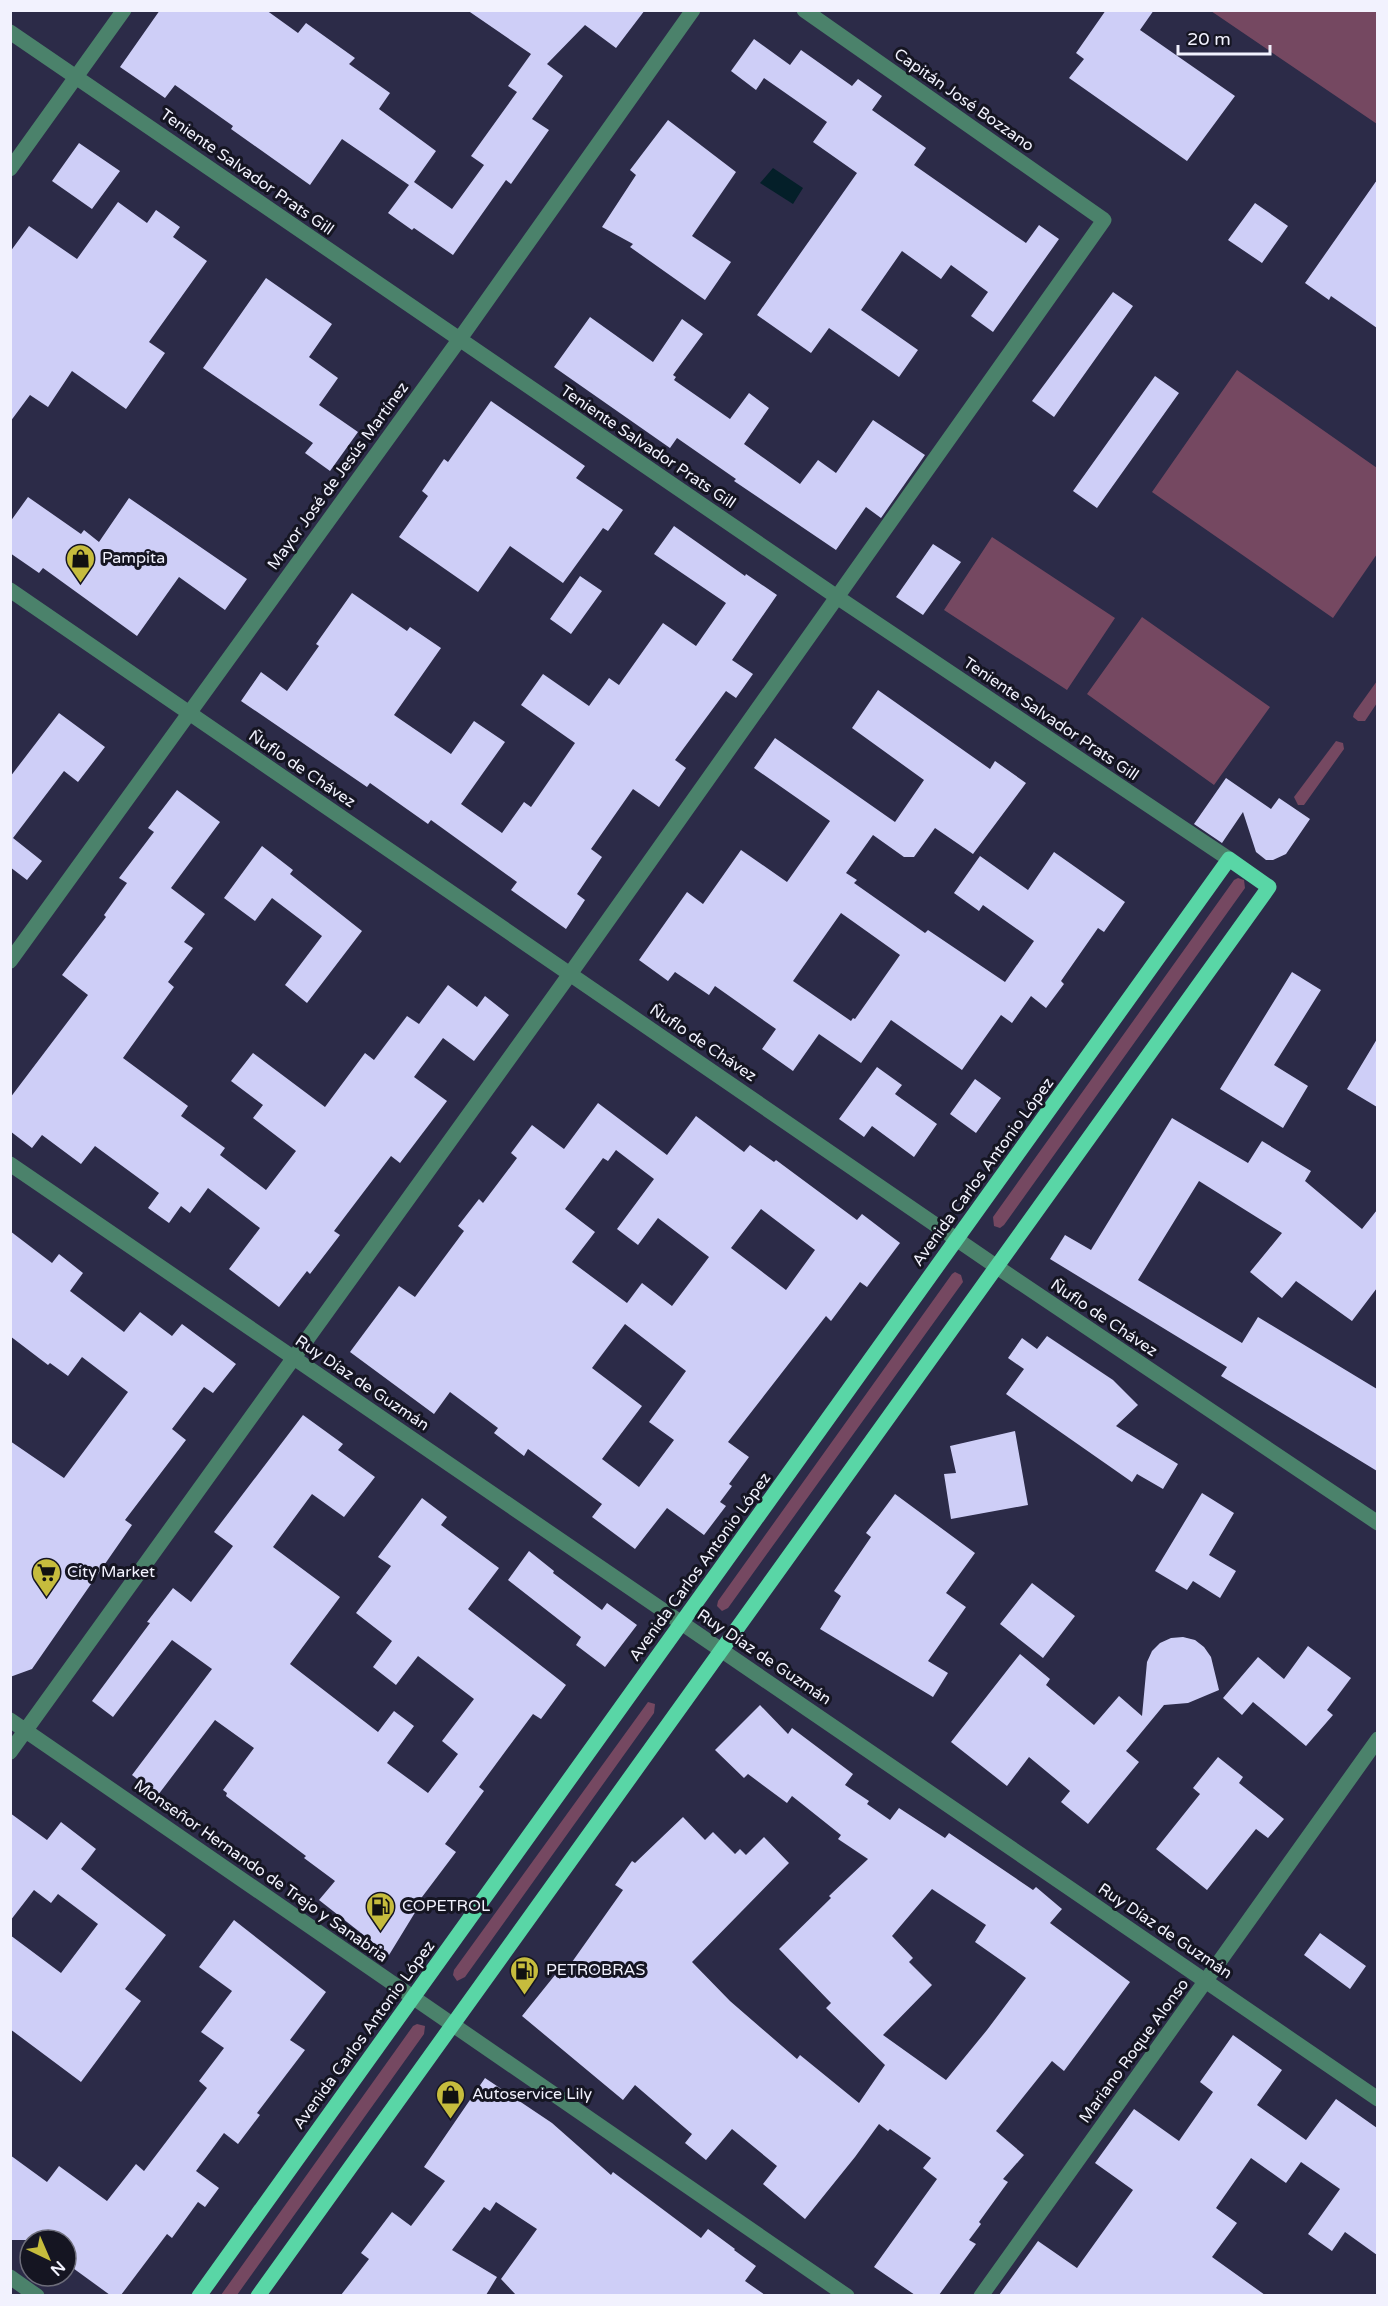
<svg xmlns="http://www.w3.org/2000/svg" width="1388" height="2306" viewBox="0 0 1388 2306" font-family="'Varela Round',sans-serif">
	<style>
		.green { fill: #754861 }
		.water { fill: #041f29 }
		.building { fill: #cecef7; fill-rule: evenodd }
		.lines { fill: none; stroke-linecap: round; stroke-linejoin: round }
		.minor { stroke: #4b826b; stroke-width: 15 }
		.major { stroke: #59d6a6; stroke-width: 15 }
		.labels { text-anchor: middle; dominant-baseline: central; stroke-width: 6; stroke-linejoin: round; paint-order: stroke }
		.street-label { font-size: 16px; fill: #f2f2fe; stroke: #151522 }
		.poi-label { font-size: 16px; fill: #f2f2fe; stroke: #151522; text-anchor: start }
	</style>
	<rect width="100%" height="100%" fill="#2c2b48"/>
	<path class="green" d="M 1211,11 L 1377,11 L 1377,124 Z
		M 1237,370 L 1377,468 L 1377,554 L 1333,618 L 1152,492 Z
		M 992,537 L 1115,618 L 1067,690 L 944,610 Z
		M 1142,617 L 1270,707 L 1214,785 L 1087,694 Z
		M 1377,681 L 1377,703 L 1365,721 L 1358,721 L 1353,717 L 1354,713 Z
		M 1336,741 L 1343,743 L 1344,749 L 1304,805 L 1298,805 L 1294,797 Z
		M 1238,878 L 1244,880 L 1245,888 L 1004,1225 L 1000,1228 L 994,1226 L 993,1217 L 1234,880 Z
		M 955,1272 L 961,1275 L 963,1282 L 728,1608 L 722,1611 L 717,1606 L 718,1601 L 952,1274 Z
		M 648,1702 L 655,1704 L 654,1713 L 465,1977 L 457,1981 L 453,1975 L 454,1970 Z
		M 417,2024 L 425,2026 L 424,2034 L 237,2295 L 221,2295 L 413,2026 Z"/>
	<path class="water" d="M 773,168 L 803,188 L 793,204 L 760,183 Z"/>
	<path class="building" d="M 160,10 L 266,10 L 298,33 L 306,23 L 355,58 L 349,64 L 390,93 L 379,109 L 436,151 L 414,182 L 452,209 L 484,165 L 471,156 L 517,92 L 508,86 L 531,54 L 467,10 L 645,10 L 616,48 L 585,25 L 547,64 L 563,76 L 532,119 L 549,130 L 511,184 L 506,180 L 453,255 L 414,228 L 412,230 L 388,213 L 409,185 L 342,139 L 310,185 L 231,129 L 233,126 L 175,85 L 165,98 L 120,67 Z
		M 1106,10 L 1154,10 L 1140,30 L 1235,96 L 1187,161 L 1069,78 L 1084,59 L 1076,53 Z
		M 754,39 L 790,65 L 801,50 L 852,86 L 858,79 L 882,96 L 872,110 L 926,148 L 914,165 L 1026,243 L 1039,225 L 1059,239 L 993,332 L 971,316 L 988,292 L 951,265 L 941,279 L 902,251 L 861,310 L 918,350 L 899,377 L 829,328 L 811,353 L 757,315 L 857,173 L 813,142 L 827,122 L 764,78 L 756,90 L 731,71 Z
		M 668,120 L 736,172 L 692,236 L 731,262 L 705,300 L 630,247 L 633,244 L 602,227 L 636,175 L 630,170 Z
		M 79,143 L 120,171 L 92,209 L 52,181 Z
		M 1377,180 L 1377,328 L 1331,296 L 1329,300 L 1305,283 Z
		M 118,202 L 147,223 L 156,210 L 180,227 L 173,237 L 207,261 L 149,342 L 165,353 L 126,409 L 72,371 L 48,407 L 30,395 L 10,422 L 10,252 L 29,226 L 77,259 Z
		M 1255,203 L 1288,226 L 1262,263 L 1228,240 Z
		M 266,278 L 332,324 L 309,357 L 338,378 L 319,405 L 358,432 L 330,471 L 305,453 L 313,443 L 203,368 Z
		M 1113,292 L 1133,306 L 1054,417 L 1032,401 Z
		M 590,317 L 653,362 L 682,319 L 703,334 L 673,375 L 676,377 L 674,380 L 730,419 L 749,393 L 769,408 L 744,444 L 800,484 L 818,460 L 836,473 L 873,420 L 925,455 L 881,518 L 866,507 L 836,550 L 734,481 L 736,479 L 677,438 L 670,448 L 554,367 Z
		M 1155,376 L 1179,393 L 1097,508 L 1073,491 Z
		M 491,401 L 585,466 L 576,478 L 623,510 L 608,531 L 603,528 L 563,583 L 510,546 L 478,592 L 399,537 L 428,496 L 422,491 L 444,459 L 448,462 Z
		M 28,497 L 81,534 L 84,530 L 99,542 L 129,498 L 247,579 L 225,610 L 179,577 L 137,636 L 43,568 L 39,573 L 10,553 L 10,522 Z
		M 674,526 L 745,576 L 746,574 L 777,595 L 732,660 L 753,674 L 736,698 L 726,691 L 675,760 L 686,768 L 659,807 L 633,789 L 591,849 L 602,857 L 577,894 L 585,900 L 566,929 L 511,890 L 517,882 L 431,820 L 428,824 L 370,783 L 367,787 L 241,701 L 261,672 L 287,691 L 319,646 L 316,644 L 352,593 L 407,631 L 410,627 L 441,648 L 394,715 L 451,754 L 474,721 L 505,742 L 461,804 L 502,833 L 524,802 L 531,807 L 575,743 L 521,705 L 543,674 L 589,706 L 609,678 L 619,685 L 663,623 L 696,646 L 726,603 L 654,554 Z
		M 933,544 L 961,562 L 923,615 L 896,597 Z
		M 580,576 L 602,591 L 571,634 L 550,619 Z
		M 878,690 L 990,769 L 995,761 L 1026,783 L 973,854 L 935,828 L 914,857 L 904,857 L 873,835 L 846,873 L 857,880 L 854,883 L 925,933 L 928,930 L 1005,982 L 1034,941 L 983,905 L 979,911 L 954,893 L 980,856 L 1028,890 L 1054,852 L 1125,902 L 1104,932 L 1098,928 L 1061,981 L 1064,984 L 1046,1008 L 1031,996 L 1012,1023 L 1001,1015 L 962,1070 L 891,1020 L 861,1063 L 819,1034 L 793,1071 L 762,1049 L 776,1029 L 715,986 L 709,995 L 675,972 L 668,981 L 639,960 L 687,892 L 703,904 L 741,850 L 787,882 L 830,821 L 754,768 L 775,738 L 895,822 L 924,780 L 852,728 ZM 841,913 L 900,955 L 855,1019 L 853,1018 L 851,1021 L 793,981 Z
		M 59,713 L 105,747 L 78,782 L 64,771 L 13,838 L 42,861 L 27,880 L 10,867 L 10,777 Z
		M 1226,778 L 1271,809 L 1279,798 L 1310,819 L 1286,854 L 1273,860 L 1266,860 L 1256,852 L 1243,812 L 1222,843 L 1194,824 Z
		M 177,790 L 220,822 L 171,888 L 205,914 L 184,942 L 193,948 L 168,982 L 174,987 L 123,1058 L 188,1106 L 181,1116 L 225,1148 L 220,1155 L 266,1190 L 296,1151 L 253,1118 L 263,1105 L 231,1081 L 253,1053 L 325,1107 L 365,1053 L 374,1060 L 407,1016 L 419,1024 L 448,985 L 477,1007 L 485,996 L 509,1015 L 474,1061 L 443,1038 L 414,1077 L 447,1101 L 400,1163 L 391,1156 L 334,1231 L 340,1235 L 310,1274 L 307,1271 L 279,1307 L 229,1269 L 260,1228 L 208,1188 L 190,1213 L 181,1206 L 169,1223 L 148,1208 L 159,1193 L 95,1146 L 81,1164 L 42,1135 L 32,1148 L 10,1131 L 10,1098 L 88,995 L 62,975 L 106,917 L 104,915 L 127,883 L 119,878 L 154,832 L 148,828 Z
		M 262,846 L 293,870 L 290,874 L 362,931 L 307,1003 L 285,985 L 322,936 L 272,898 L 255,921 L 224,898 Z
		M 1292,972 L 1321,990 L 1274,1065 L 1308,1086 L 1283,1128 L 1220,1089 Z
		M 1377,1039 L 1377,1107 L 1347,1089 Z
		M 877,1067 L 902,1085 L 895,1094 L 937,1124 L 914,1157 L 872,1126 L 864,1137 L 839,1119 Z
		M 975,1079 L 1001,1098 L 976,1133 L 950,1114 Z
		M 598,1103 L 667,1155 L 696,1116 L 744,1152 L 750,1145 L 774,1162 L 776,1160 L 857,1220 L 862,1214 L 900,1243 L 867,1287 L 860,1282 L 831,1321 L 826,1316 L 728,1442 L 749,1457 L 729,1484 L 732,1486 L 720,1502 L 726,1506 L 704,1535 L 667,1508 L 635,1549 L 592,1517 L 602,1504 L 528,1449 L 524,1456 L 494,1433 L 498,1428 L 450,1392 L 434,1414 L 350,1352 L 399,1286 L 415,1297 L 464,1231 L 458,1226 L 479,1199 L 483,1203 L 517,1158 L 511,1153 L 532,1125 L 564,1149 ZM 616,1150 L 654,1179 L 617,1229 L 638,1245 L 658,1218 L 709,1257 L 672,1306 L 642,1283 L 627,1303 L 572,1262 L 595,1232 L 565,1209 L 603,1158 L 608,1161 ZM 761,1209 L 815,1250 L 786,1290 L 731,1248 ZM 625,1324 L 686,1371 L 649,1422 L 674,1440 L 639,1487 L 602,1459 L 642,1406 L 592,1368 Z
		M 1172,1118 L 1248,1163 L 1262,1141 L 1311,1171 L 1305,1181 L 1362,1229 L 1377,1210 L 1377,1288 L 1352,1321 L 1296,1281 L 1282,1298 L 1250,1272 L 1282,1233 L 1199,1181 L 1138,1280 L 1242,1343 L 1258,1317 L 1377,1389 L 1377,1471 L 1221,1376 L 1227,1367 L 1050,1259 L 1065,1235 L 1091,1250 Z
		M 10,1231 L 52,1263 L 59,1254 L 83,1273 L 70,1291 L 124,1332 L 140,1312 L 172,1336 L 182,1324 L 236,1364 L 213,1393 L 204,1387 L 172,1429 L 186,1440 L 125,1520 L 132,1525 L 32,1669 L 10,1677 L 10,1441 L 64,1478 L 128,1392 L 82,1357 L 68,1376 L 50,1363 L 48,1365 L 10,1336 Z
		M 1047,1336 L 1113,1380 L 1138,1405 L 1116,1426 L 1178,1464 L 1163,1489 L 1137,1474 L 1132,1482 L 1006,1394 L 1024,1369 L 1008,1358 L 1022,1338 L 1037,1349 Z
		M 303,1415 L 343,1444 L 338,1450 L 375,1477 L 344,1517 L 312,1494 L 273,1547 L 340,1597 L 290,1664 L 378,1732 L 394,1711 L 414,1726 L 387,1763 L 428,1793 L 458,1754 L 442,1741 L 474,1699 L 418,1656 L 396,1685 L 373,1667 L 392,1641 L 356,1613 L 391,1566 L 378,1557 L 422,1498 L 447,1517 L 441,1525 L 499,1568 L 468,1609 L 566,1685 L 541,1719 L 533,1714 L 479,1787 L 484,1791 L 445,1844 L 456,1852 L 416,1905 L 419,1906 L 389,1955 L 319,1900 L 335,1881 L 304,1858 L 306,1856 L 226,1796 L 227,1793 L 223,1790 L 254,1748 L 215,1720 L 158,1795 L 132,1775 L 212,1669 L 172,1640 L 113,1717 L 92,1701 L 150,1623 L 147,1622 L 173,1588 L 191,1602 L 233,1546 L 214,1532 Z
		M 1015,1431 L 1028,1505 L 951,1519 L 944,1474 L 956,1473 L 950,1446 Z
		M 1202,1493 L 1234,1513 L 1209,1555 L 1236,1571 L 1220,1598 L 1193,1581 L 1187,1590 L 1155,1571 Z
		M 895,1494 L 975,1553 L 946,1593 L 966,1607 L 928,1661 L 948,1673 L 933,1697 L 820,1629 L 841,1596 L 834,1591 L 871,1537 L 866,1533 Z
		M 529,1551 L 554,1571 L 553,1573 L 602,1610 L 607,1603 L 637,1625 L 605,1667 L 576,1645 L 581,1637 L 508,1580 Z
		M 1032,1583 L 1075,1616 L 1043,1658 L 1000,1624 Z
		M 1183,1637 L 1195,1640 L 1204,1647 L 1211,1657 L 1219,1690 L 1188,1703 L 1164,1705 L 1126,1751 L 1139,1762 L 1088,1824 L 1061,1802 L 1070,1791 L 1029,1757 L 1007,1786 L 951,1742 L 1020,1654 L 1050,1679 L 1046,1685 L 1094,1725 L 1119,1696 L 1142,1716 L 1147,1662 L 1152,1651 L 1160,1643 L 1171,1638 Z
		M 1308,1646 L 1351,1678 L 1327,1710 L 1333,1715 L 1306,1746 L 1253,1702 L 1242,1715 L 1223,1698 L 1258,1657 L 1284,1679 Z
		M 760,1705 L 788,1734 L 792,1728 L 853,1774 L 845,1785 L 869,1801 L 867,1804 L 890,1820 L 899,1808 L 945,1838 L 949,1833 L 1033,1890 L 1036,1887 L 1062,1909 L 1050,1923 L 1130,1982 L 1064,2071 L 1052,2061 L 996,2131 L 1024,2155 L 1003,2179 L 1008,2182 L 979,2222 L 981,2224 L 969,2240 L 976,2244 L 939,2295 L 915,2295 L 874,2267 L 937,2179 L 923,2168 L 931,2158 L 890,2129 L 888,2131 L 879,2124 L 855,2157 L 805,2219 L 763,2184 L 777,2166 L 732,2129 L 706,2160 L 685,2143 L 692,2134 L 635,2085 L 623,2100 L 522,2016 L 555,1975 L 560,1979 L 623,1890 L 615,1885 L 632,1861 L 635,1863 L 683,1817 L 705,1840 L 713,1832 L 735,1854 L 740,1849 L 746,1855 L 764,1837 L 789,1863 L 692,1962 L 730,2001 L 797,2059 L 800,2055 L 859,2103 L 885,2065 L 826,2008 L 831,2003 L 779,1949 L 831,1898 L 829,1896 L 868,1859 L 838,1839 L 841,1835 L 792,1796 L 787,1803 L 748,1774 L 744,1778 L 715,1750 ZM 932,1889 L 986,1925 L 975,1942 L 1026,1978 L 987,2030 L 946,2080 L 883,2035 L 932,1985 L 909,1962 L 913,1958 L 892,1936 Z
		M 1218,1757 L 1243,1777 L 1239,1783 L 1284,1819 L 1268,1838 L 1256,1829 L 1207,1890 L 1156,1849 L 1200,1794 L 1193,1788 Z
		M 10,1813 L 47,1840 L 61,1822 L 96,1849 L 81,1869 L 166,1935 L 125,1989 L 141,2001 L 81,2082 L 10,2029 L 10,1935 L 61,1973 L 98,1924 L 58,1894 L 51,1903 L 34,1890 L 10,1921 Z
		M 234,1920 L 326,1992 L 290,2040 L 305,2050 L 257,2113 L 260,2115 L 238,2144 L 224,2133 L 196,2171 L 219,2188 L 205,2207 L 198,2202 L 172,2238 L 167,2234 L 121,2295 L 110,2295 L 66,2263 L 66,2240 L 10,2240 L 10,2155 L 47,2182 L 59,2166 L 107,2201 L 136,2164 L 144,2171 L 207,2088 L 199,2081 L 224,2048 L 201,2032 L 232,1991 L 199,1967 Z
		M 1320,1933 L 1366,1966 L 1350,1989 L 1304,1955 Z
		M 1233,2035 L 1282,2070 L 1257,2105 L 1306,2140 L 1336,2099 L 1377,2128 L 1377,2255 L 1345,2232 L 1332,2251 L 1308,2234 L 1340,2189 L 1301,2162 L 1286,2183 L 1251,2158 L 1216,2208 L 1237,2223 L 1212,2257 L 1265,2295 L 999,2295 L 1038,2241 L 1077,2268 L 1133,2190 L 1095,2163 L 1134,2109 L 1179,2141 L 1213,2092 L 1200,2082 Z
		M 485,2078 L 552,2123 L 611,2175 L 613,2172 L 701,2238 L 708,2229 L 735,2249 L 734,2250 L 756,2266 L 745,2281 L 765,2295 L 516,2295 L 501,2279 L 537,2229 L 496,2202 L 490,2211 L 484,2207 L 452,2250 L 497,2277 L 486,2295 L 341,2295 L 369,2259 L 361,2253 L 392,2212 L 411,2226 L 445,2181 L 424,2167 Z"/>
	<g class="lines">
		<path class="minor" d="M 10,32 L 837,597 L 1229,859
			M 10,169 L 124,10
			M 10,590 L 997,1267 L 1378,1523
			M 10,961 L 459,340 L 693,10
			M 10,1164 L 1378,2099
			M 10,1720 L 847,2296
			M 10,1752 L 570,974 L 1104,220 L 804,10
			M 10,2277 L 37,2296
			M 981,2296 L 1378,1739"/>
		<path class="major" d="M 199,2296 L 1229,859 L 1269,887 L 258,2296"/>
	</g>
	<defs>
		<symbol id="shop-pin" viewBox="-11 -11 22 30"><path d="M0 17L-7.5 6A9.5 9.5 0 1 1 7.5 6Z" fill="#c6bc3d" stroke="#151522"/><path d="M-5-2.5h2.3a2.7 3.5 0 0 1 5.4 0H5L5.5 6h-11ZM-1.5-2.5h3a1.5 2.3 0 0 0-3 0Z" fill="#111"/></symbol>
		<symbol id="supermarket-pin" viewBox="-11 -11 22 30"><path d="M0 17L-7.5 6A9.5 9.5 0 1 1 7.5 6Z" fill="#c6bc3d" stroke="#151522"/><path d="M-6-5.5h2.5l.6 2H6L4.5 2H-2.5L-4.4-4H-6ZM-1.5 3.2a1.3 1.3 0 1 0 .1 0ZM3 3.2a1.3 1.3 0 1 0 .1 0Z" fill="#111"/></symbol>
		<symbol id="fuel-pin" viewBox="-11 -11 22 30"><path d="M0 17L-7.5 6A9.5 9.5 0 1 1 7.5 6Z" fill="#c6bc3d" stroke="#151522"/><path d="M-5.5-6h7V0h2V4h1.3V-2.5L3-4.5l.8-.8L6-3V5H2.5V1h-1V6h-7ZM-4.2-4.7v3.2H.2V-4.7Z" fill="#111"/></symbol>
	</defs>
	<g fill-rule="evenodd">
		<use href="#shop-pin" x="64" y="542" width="33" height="45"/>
		<use href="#supermarket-pin" x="30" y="1556" width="33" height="45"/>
		<use href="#fuel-pin" x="364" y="1890" width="33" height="45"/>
		<use href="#fuel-pin" x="508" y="1954" width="33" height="45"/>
		<use href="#shop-pin" x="434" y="2078" width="33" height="45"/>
	</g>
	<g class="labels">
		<g class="street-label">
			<text transform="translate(964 100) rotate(35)">Capitán José Bozzano</text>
			<text transform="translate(247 172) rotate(35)">Teniente Salvador Prats Gill</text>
			<text transform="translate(648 447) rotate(34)">Teniente Salvador Prats Gill</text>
			<text transform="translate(338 476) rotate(-54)">Mayor José de Jesús Martínez</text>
			<text transform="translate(1051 719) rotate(34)">Teniente Salvador Prats Gill</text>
			<text transform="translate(302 769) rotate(34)">Ñuflo de Chávez</text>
			<text transform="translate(703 1043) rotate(34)">Ñuflo de Chávez</text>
			<text transform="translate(983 1172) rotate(-54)">Avenida Carlos Antonio López</text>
			<text transform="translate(1104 1318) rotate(34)">Ñuflo de Chávez</text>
			<text transform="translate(362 1383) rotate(34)">Ruy Díaz de Guzmán</text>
			<text transform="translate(700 1567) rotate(-54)">Avenida Carlos Antonio López</text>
			<text transform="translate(764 1657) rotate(34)">Ruy Díaz de Guzmán</text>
			<text transform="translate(261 1871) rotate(35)">Monseñor Hernando de Trejo y Sanabria</text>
			<text transform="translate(1165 1931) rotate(34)">Ruy Díaz de Guzmán</text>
			<text transform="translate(364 2035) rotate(-54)">Avenida Carlos Antonio López</text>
			<text transform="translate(1134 2051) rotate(-54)">Mariano Roque Alonso</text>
		</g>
		<g class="poi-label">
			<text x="102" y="558">Pampita</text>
			<text x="67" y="1572">City Market</text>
			<text x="402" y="1906">COPETROL</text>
			<text x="546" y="1970">PETROBRAS</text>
			<text x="472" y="2094">Autoservice Lily</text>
		</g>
	</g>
	<rect width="1388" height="2306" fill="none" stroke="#f2f2fe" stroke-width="24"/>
	<g transform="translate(48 2258) rotate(136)"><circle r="28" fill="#151522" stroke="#6d6d7a" stroke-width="1.5"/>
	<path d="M0-4.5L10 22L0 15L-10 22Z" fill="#c6bc3d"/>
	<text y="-9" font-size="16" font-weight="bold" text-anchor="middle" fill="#f2f2fe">N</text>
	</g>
	<path d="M1178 45v9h92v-9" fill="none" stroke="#f2f2fe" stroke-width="3"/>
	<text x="1187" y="45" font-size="18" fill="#f2f2fe" stroke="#151522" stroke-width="4.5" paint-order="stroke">20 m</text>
</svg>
